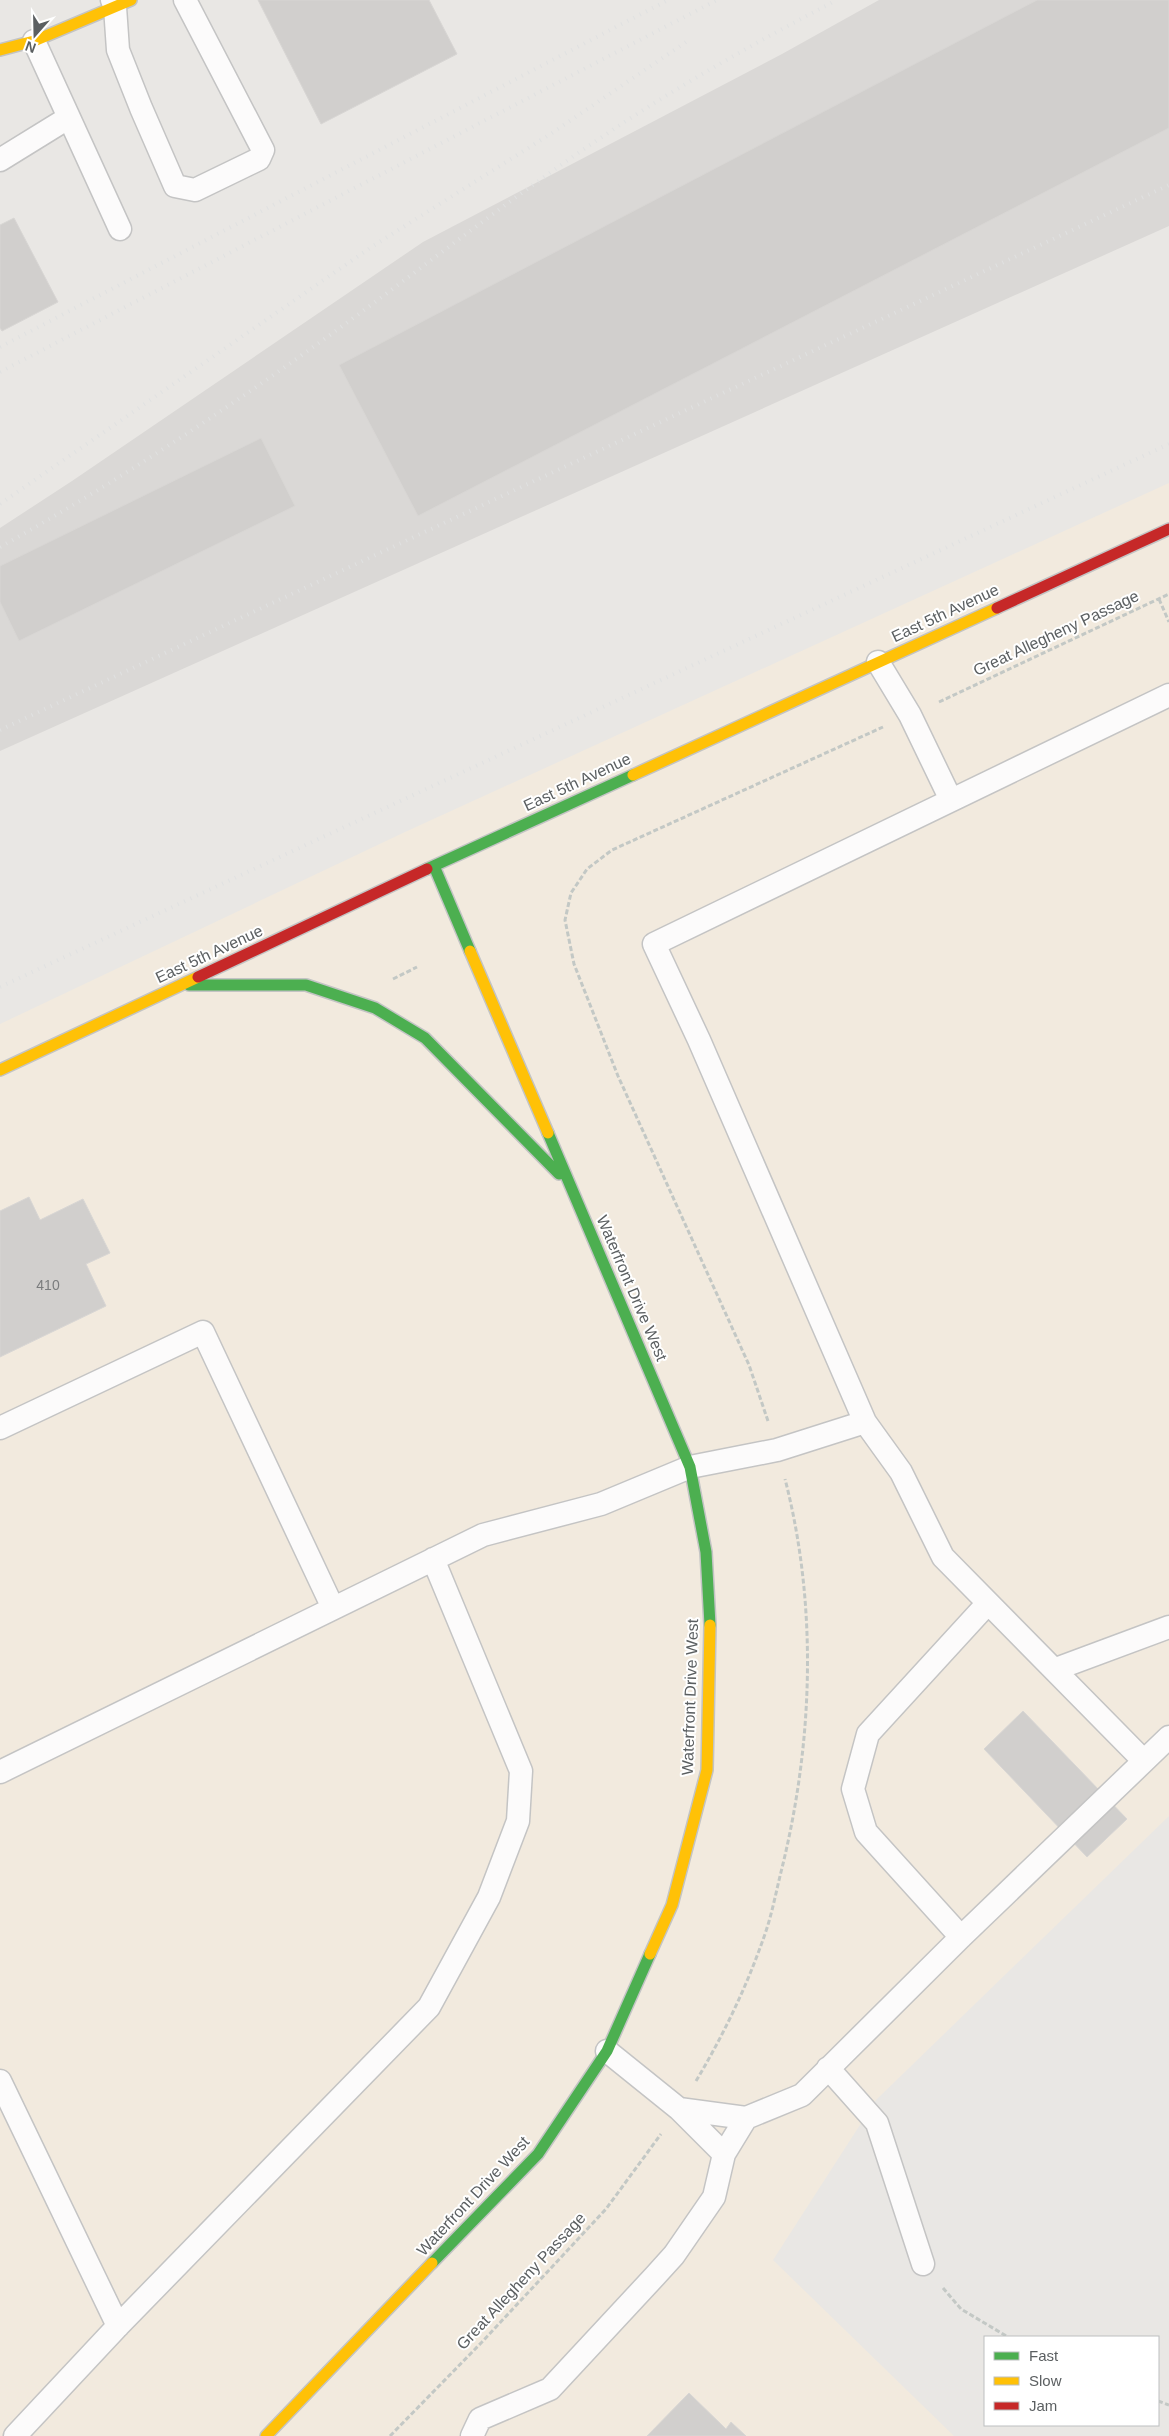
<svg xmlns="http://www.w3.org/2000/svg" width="1169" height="2436" viewBox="0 0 1169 2436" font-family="Arial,sans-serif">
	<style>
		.commercial { fill: #f2eade }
		.industrial { fill: #dad8d6 }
		.building { fill: #d1cfcd; stroke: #d8d6d4 }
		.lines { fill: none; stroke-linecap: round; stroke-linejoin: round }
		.lane-casing { stroke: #c4c4c4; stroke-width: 25 }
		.fast-casing { stroke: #c3c4c4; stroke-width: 14 }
		.slow-casing { stroke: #c3c4c4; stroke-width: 14 }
		.jam-casing { stroke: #c3c4c4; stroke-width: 14 }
		.path { stroke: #c3c8c5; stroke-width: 3; stroke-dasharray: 5 2.5; stroke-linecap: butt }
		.lane { stroke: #fcfbfb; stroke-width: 22 }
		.fast { stroke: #4caf50; stroke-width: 11 }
		.slow { stroke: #ffc107; stroke-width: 11 }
		.jam { stroke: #c62828; stroke-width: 11 }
		.rail { stroke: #e0e1e1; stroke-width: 4; stroke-dasharray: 1 6; stroke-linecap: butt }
		.labels { text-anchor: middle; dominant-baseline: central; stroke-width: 4; stroke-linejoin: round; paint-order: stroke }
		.number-label { font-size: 14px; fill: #7a7c7d }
		.street-label { font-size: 16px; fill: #5b5f61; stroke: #fff }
	</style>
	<rect width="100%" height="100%" fill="#e9e7e4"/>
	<path class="commercial" d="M 1169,483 L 1169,1816 L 876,2100 L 773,2260 L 954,2436 L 0,2436 L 0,1024 L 405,832 Z"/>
	<path class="industrial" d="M 879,0 L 1169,0 L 1169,226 L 0,751 L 0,528 L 72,481 L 423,242 L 782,54 Z"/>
	<path class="building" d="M 258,0 L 429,0 L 457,54 L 321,124 Z
		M 1037,0 L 1169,0 L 1169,128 L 418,516 L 339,365 Z
		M 14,218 L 58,302 L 2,331 L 0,328 L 0,225 Z
		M 261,438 L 295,506 L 19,641 L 0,602 L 0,566 Z
		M 29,1197 L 40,1220 L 83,1199 L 110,1253 L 86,1264 L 106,1306 L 0,1357 L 0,1211 Z
		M 1023,1711 L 1127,1819 L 1087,1857 L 984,1749 Z
		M 689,2393 L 726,2429 L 731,2422 L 746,2436 L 647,2436 Z"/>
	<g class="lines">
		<defs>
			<path id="lane" d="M 112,0 L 115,7 L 118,50 L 141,108 L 175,186 L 195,190 L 259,159 L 263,150 L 185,0
				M 34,41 L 120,229
				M 0,160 L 68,118
				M 878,662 L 910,715 L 951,800
				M 865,1422 L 901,1472 L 943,1557 L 1143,1760
				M 0,1428 L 203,1332 L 333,1608
				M 1056,1669 L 1169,1627
				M 0,1772 L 483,1535 L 601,1504 L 690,1467 L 777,1450 L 865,1422 L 699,1040 L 654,944 L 1169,695
				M 961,1937 L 866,1832 L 853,1789 L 868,1734 L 988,1603
				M 828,2068 L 877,2123 L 923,2264
				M 0,2081 L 118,2326
				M 679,2109 L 746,2118 L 802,2095 L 961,1937 L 1169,1737
				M 724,2154 L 746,2118
				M 15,2436 L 118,2326 L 429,2007 L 489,1897 L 518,1821 L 521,1771 L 433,1559
				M 472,2436 L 480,2419 L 550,2389 L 655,2276 L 674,2255 L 714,2197 L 724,2154 L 679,2109 L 607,2051"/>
			<path id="fast" d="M 434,866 L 470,951
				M 427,869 L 633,775
				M 189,985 L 306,985 L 375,1008 L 425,1038 L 559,1174
				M 548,1133 L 690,1467 L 706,1552 L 710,1625
				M 432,2263 L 538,2154 L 607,2051 L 650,1954"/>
			<path id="slow" d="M 0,50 L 34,41 L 131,0
				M 633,775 L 997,608
				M 470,951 L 548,1133
				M 0,1070 L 198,977
				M 650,1954 L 672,1905 L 707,1770 L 710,1625
				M 266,2436 L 432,2263"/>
			<path id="jam" d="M 997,608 L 1169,529
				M 198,977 L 427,869"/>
		</defs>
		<use href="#lane" class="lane-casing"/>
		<use href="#fast" class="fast-casing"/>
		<use href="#slow" class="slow-casing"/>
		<use href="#jam" class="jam-casing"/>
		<path class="path" d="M 1159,599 L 1169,622
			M 939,702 L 1169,594
			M 393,979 L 417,967
			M 768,1421 L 749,1365 L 618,1076 L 574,964 L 565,920 L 571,893 L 587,869 L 612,850 L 883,727
			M 696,2081 C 724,2034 747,1986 765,1934 C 772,1914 776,1892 781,1872 C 813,1744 818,1607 785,1479
			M 943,2288 L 961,2309 L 1008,2337
			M 1158,2401 L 1169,2405
			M 390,2436 L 482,2342 L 606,2209 L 661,2134"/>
		<use href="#lane" class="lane"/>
		<use href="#fast" class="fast"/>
		<use href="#slow" class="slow"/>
		<use href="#jam" class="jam"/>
		<path class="rail" d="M 0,347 L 668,0
			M 0,372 L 717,0
			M 0,504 L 370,248 L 552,133 L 689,40
			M 0,547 C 114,484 224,411 330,335 C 424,267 514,195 611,131 C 683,83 760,40 837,0
			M 0,730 L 1169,185
			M 0,987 L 1169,444"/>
	</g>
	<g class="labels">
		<g class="number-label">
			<text x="48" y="1285">410</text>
		</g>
		<g class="street-label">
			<text transform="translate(945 613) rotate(-25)">East 5th Avenue</text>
			<text transform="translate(1056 633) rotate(-25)">Great Allegheny Passage</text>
			<text transform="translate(577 782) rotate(-25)">East 5th Avenue</text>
			<text transform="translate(209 954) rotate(-25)">East 5th Avenue</text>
			<text transform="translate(632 1288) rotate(67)">Waterfront Drive West</text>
			<text transform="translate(690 1697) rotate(-88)">Waterfront Drive West</text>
			<text transform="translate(473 2196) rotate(-47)">Waterfront Drive West</text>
			<text transform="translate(521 2281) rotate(-47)">Great Allegheny Passage</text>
		</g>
	</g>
	<rect x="984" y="2336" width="175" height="90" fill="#ffffff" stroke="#bdbfc0"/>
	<rect x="994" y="2352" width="25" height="8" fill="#4caf50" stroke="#bdbfc0"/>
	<text x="1029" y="2361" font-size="15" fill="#5b5f61">Fast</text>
	<rect x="994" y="2377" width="25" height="8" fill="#ffc107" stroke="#bdbfc0"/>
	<text x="1029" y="2386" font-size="15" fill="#5b5f61">Slow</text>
	<rect x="994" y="2402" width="25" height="8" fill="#c62828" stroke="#bdbfc0"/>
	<text x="1029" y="2411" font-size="15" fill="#5b5f61">Jam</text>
	<g transform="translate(35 35) rotate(200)" stroke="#ffffff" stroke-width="4" paint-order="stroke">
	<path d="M0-4L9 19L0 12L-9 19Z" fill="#5b5f61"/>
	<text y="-8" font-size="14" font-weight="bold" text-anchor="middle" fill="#5b5f61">N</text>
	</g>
</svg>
